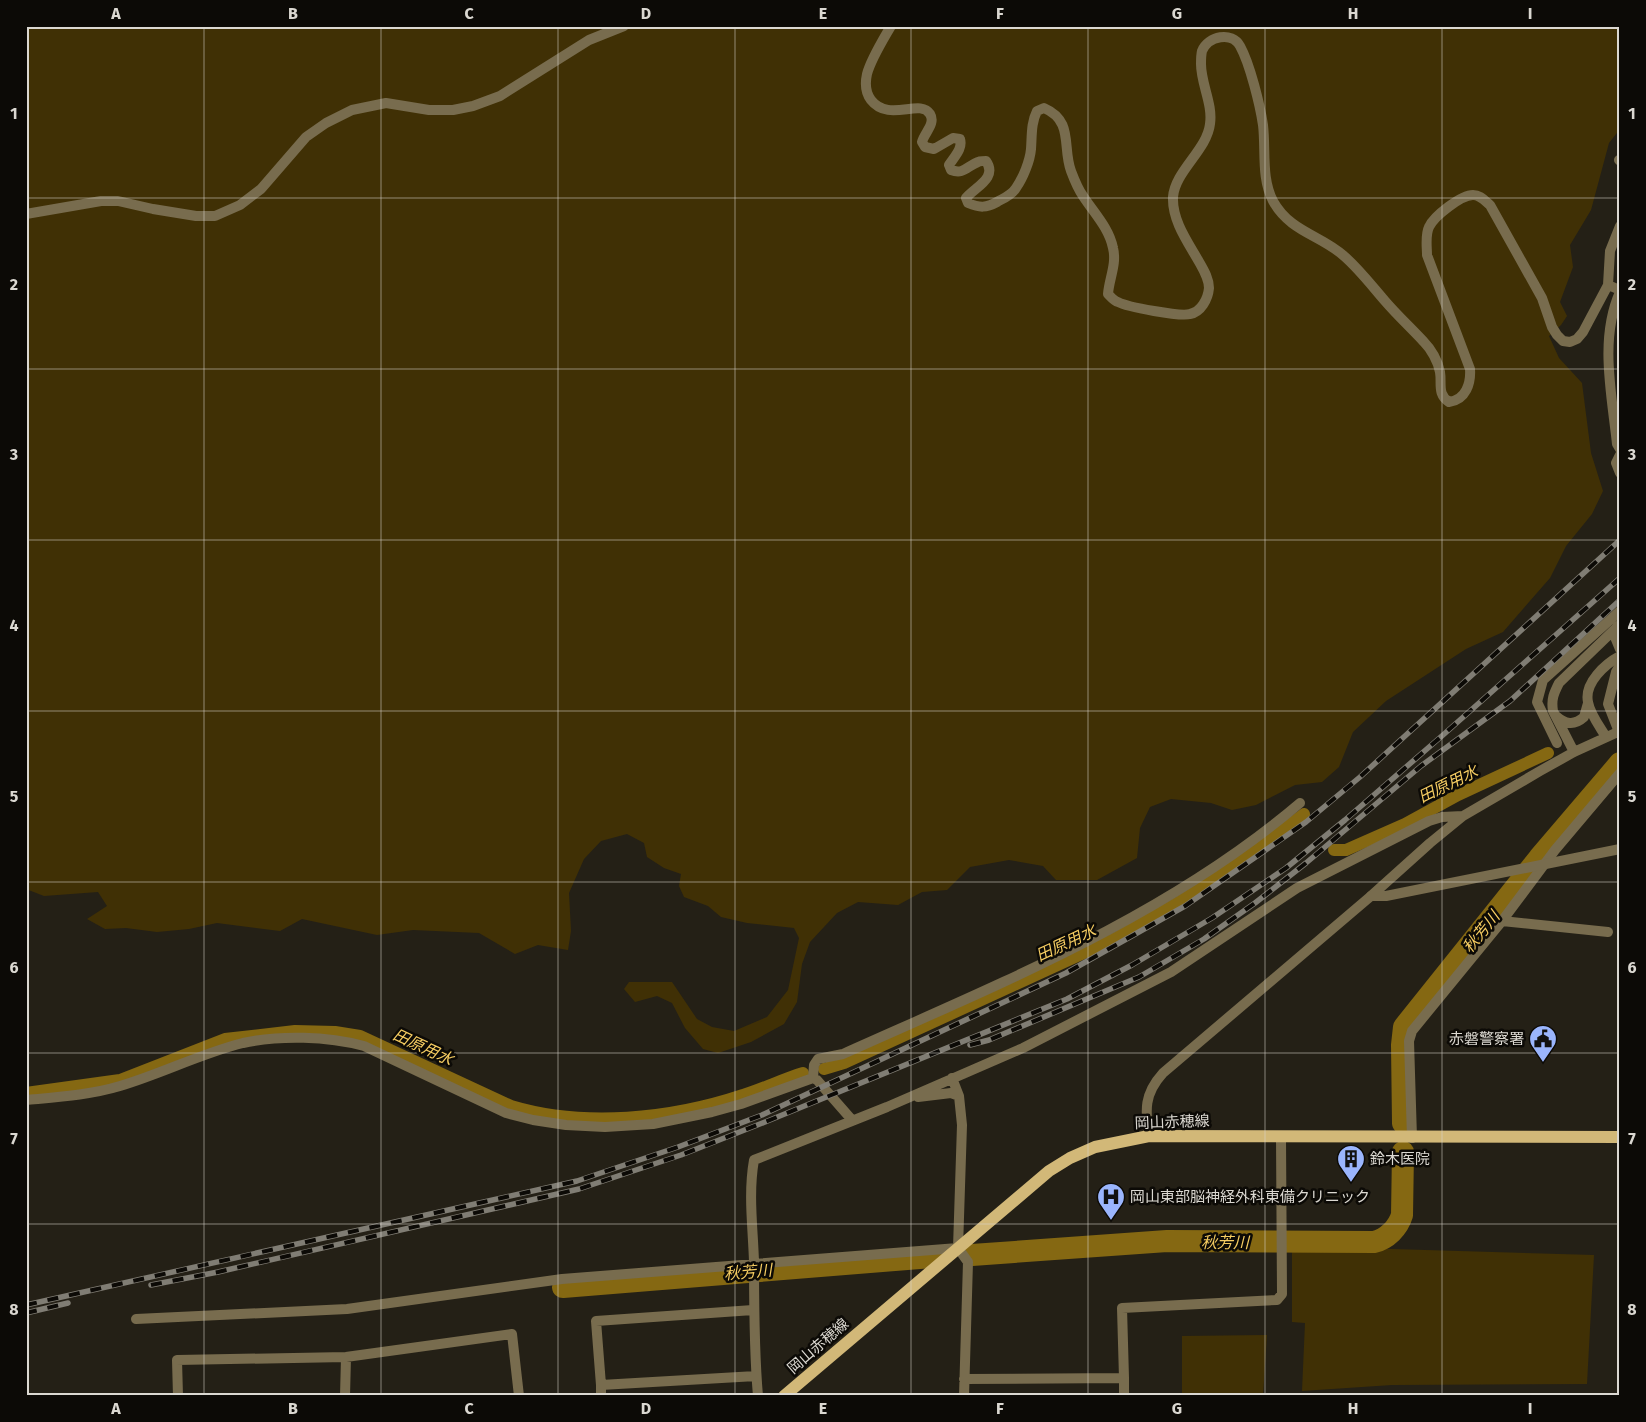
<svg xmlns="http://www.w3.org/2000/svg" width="1646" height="1422" viewBox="0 0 1646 1422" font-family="'Fira Sans','Noto Sans JP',sans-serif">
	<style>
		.green { fill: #403005 }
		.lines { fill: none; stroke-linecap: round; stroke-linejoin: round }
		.canal { stroke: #856812; stroke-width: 12 }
		.river { stroke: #856812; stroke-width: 22 }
		.pedestrian { stroke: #786c4e; stroke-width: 10 }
		.minor { stroke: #786c4e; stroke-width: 10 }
		.tertiary { stroke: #786c4e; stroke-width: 10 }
		.primary { stroke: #d2b878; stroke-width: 12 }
		.rail-casing { stroke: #807d74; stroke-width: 5.5 }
		.rail { stroke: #0c0a06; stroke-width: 4; stroke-dasharray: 11; stroke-linecap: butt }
		.grid { fill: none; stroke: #dbd8d1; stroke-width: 1; stroke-opacity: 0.55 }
		.labels { text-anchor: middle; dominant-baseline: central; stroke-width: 5; stroke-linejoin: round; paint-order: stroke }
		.poi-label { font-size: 15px; fill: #dbd8d1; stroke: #0c0a06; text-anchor: start }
		.street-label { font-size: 15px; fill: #dbd8d1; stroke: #0c0a06 }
		.water-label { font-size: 16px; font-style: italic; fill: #f6cd62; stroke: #0c0a06 }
		.neatline { fill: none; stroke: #dbd8d1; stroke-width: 2 }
		.grid-label { font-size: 16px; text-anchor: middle; font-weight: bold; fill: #dbd8d1 }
	</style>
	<rect width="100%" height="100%" fill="#242016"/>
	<path class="green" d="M 26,26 L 1620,26 L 1620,129 L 1609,143 L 1591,210 L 1570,245 L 1573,267 L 1560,302 L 1567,316 L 1561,325 L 1549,336 L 1559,358 L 1582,383 L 1591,453 L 1603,491 L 1592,514 L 1566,546 L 1550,578 L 1503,632 L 1466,649 L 1386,701 L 1353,732 L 1339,767 L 1322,782 L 1295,785 L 1256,805 L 1232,810 L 1211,803 L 1171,799 L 1150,807 L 1140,828 L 1137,858 L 1097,880 L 1056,880 L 1043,866 L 1009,860 L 970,867 L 947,890 L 922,892 L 898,905 L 858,902 L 837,913 L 810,942 L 802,964 L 797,1002 L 784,1024 L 751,1042 L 718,1053 L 703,1049 L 685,1028 L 672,1003 L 657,996 L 635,1002 L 624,989 L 629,982 L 672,982 L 697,1019 L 712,1027 L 734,1031 L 767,1017 L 788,990 L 799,938 L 794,928 L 747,923 L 721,917 L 708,906 L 684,897 L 679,886 L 681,874 L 664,868 L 647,857 L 644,843 L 627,834 L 601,841 L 584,859 L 569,893 L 571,931 L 568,950 L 538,945 L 515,954 L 479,933 L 413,930 L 377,935 L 302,919 L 280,931 L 217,923 L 189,929 L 157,932 L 126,928 L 105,929 L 87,919 L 107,906 L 98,892 L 44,896 L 26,889 Z
		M 1292,1246 L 1594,1255 L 1587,1384 L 1392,1385 L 1302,1391 L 1305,1323 L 1292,1322 Z
		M 1267,1335 L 1263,1396 L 1182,1396 L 1182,1336 Z"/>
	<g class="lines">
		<path class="canal" d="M 1334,850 L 1346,850 L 1405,824 L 1458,795 L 1548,753
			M 824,1069 L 844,1063 L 1112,940 L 1179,902 L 1238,863 L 1304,814
			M 26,1093 L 120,1080 L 225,1039 L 295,1031 L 335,1032 L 360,1036 L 511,1106 C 584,1128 671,1119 743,1095 C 763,1089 783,1079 803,1073"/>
		<path class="river" d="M 1403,1123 L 1402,1045 L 1404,1027 L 1539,858 L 1620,763
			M 972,1255 L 1167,1241 L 1374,1242 C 1387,1239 1398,1228 1402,1215 L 1403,1152
			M 563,1287 L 932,1257"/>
		<path class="pedestrian" d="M 1617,727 L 1608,704 L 1616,672 L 1620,665
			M 1557,743 L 1537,702 L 1543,680 L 1620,611"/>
		<path class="minor" d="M 891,26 C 883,40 871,59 867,74 C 865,83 865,92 871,100 C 889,123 920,98 930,114 C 936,124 924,133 922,142 L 925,147 L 934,149 L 953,138 L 960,139 C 963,149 954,157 949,165 L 951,170 C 964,175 967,166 978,162 C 979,161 985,161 986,161 C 998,178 975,187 966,198 L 968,203 C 980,208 986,208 997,202 C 1004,198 1012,195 1016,188 C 1023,178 1030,161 1031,149 C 1032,135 1031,123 1037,111 L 1044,108 C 1074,121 1062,147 1071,171 C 1074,179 1078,189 1083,196 C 1094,213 1109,228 1113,248 C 1117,264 1109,279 1108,294 C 1111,297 1114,301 1118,302 C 1127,307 1181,317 1190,314 C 1201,312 1208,299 1209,288 C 1209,278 1203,269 1198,260 C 1187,241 1172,220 1173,197 C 1175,171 1207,150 1210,124 C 1213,104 1201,84 1201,64 C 1201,61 1201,55 1202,51 C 1208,36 1232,31 1240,46 C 1250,64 1260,105 1263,125 C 1266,150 1261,178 1273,201 C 1290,232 1321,235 1344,256 C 1359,269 1372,286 1385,301 C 1397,315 1411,328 1424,342 C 1431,349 1438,361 1440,372 C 1442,384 1437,394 1449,402 C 1466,400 1471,383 1470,369 L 1427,255 C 1427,247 1425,235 1429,227 C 1434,216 1461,195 1473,195 C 1480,195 1484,200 1490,205 L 1542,298 L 1552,327 L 1557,335 L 1563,341 L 1570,342 L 1577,339 L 1583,332 L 1608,285 L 1620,290
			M 1619,160 L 1620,161
			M 26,214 L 101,201 L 118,201 L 153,209 L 196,216 L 215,216 L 240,205 L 261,189 L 306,137 L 326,123 L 352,110 L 386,103 L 429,110 L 453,110 L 473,106 L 500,96 L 589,40 L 624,26
			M 1608,285 L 1610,251 L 1620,226
			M 1620,292 C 1599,339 1612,395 1617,444 L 1620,449
			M 1620,455 L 1616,463 L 1620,473
			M 1617,626 L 1615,637 L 1620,649
			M 1556,716 C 1565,724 1574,726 1584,717 L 1588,703
			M 1606,737 C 1600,727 1590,714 1588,702 C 1584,683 1605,664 1620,656
			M 1574,752 L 1553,711 C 1551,699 1554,693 1559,683 L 1617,627
			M 1371,896 L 1430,843 L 1463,816 L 1540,771 L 1574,752 L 1620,731
			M 1502,921 L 1608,932
			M 813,1078 L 814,1065 L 818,1059 L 843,1054 C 1001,983 1166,917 1300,803
			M 813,1078 L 817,1080 L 852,1120
			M 952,1078 L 959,1096 L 962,1125 L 958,1248 L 968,1262 L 964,1396
			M 918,1097 L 951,1093 L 959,1096
			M 26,1100 C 58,1097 90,1095 120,1086 C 161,1074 202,1053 243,1043 C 280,1035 327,1036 364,1046 L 506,1113 L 533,1120 L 566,1125 L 605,1127 L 653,1124 L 712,1112 L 741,1104 L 813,1078
			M 1412,1138 L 1409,1041 L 1412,1031 L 1502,921 L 1555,850 L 1620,773
			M 753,1310 L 596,1321 L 601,1385 L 756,1376
			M 136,1319 L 347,1309 L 562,1279 L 958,1248
			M 1124,1378 L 1122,1308 L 1277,1300 L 1282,1294 L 1281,1138
			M 964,1379 L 1124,1378 L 1124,1396
			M 601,1385 L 601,1396
			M 178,1396 L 177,1360 L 346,1357 L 512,1334 L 519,1396
			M 345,1396 L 346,1357
			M 758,1396 C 754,1351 754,1307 754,1262 C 753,1228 748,1194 754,1160 L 887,1107 L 1023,1048 L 1171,972 L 1297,888 L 1429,821 L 1442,817 L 1463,816"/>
		<path class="tertiary" d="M 1149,1136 C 1145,1110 1144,1094 1163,1073 L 1371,896 L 1386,896 L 1620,849"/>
		<path class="primary" d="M 784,1396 L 1049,1171 L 1070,1158 L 1095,1147 L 1149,1136 L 1620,1137"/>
		<defs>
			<path id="rail" d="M 970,1045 L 989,1040 L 1139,977 L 1204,939 L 1255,903 L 1306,863 L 1421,766 L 1510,701 L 1620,600
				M 151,1285 L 218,1272 L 579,1189 L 681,1155 L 765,1122 L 1067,999 L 1132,965 L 1212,918 L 1286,868 L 1345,820 L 1443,735 L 1620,578
				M 26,1305 L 577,1181 L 678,1147 L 762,1115 L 1066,973 L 1185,906 L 1306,822 L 1360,777 L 1620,540
				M 26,1313 L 68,1303"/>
		</defs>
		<use href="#rail" class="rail-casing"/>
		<use href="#rail" class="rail"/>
	</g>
	<path class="grid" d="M 204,26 L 204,1396M 381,26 L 381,1396M 558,26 L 558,1396M 735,26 L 735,1396M 911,26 L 911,1396M 1088,26 L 1088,1396M 1265,26 L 1265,1396M 1442,26 L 1442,1396M 26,198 L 1620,198M 26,369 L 1620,369M 26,540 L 1620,540M 26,711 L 1620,711M 26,882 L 1620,882M 26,1053 L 1620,1053M 26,1224 L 1620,1224"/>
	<defs>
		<symbol id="civic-pin" viewBox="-11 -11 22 30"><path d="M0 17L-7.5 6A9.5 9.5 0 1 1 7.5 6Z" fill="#9ab5fd" stroke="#0c0a06"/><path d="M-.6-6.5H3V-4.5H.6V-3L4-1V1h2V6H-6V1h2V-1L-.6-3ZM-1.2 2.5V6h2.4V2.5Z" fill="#111"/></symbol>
		<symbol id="building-pin" viewBox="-11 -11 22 30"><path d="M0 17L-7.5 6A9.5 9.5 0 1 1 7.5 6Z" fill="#9ab5fd" stroke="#0c0a06"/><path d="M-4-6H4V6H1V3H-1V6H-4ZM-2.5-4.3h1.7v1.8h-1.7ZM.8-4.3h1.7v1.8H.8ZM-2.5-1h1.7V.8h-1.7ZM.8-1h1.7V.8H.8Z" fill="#111"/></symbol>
		<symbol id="hospital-pin" viewBox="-11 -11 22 30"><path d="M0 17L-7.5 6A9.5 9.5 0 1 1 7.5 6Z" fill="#9ab5fd" stroke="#0c0a06"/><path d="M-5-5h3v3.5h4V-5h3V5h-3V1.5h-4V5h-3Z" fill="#111"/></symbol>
	</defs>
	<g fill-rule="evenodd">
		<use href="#civic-pin" x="1527" y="1023" width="32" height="43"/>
		<use href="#building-pin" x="1335" y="1143" width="32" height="43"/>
		<use href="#hospital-pin" x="1095" y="1181" width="32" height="43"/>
	</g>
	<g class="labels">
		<g class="poi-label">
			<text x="1524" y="1039" text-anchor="end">赤磐警察署</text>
			<text x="1370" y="1159">鈴木医院</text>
			<text x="1130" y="1197">岡山東部脳神経外科東備クリニック</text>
		</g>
		<g class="street-label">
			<text transform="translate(1172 1122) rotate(-2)">岡山赤穂線</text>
			<text transform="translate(818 1346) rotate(-41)">岡山赤穂線</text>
		</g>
		<g class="water-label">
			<text transform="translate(1448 784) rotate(-26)">田原用水</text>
			<text transform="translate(1481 932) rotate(-51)">秋芳川</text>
			<text transform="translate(1066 943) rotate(-25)">田原用水</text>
			<text transform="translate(423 1047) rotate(25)">田原用水</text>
			<text x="1225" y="1242">秋芳川</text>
			<text transform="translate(748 1272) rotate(-5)">秋芳川</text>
		</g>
	</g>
	<rect width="1646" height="1422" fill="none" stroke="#0c0a06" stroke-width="55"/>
	<rect x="28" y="28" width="1590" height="1366" class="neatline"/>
	<g class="grid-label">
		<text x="116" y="19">A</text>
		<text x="293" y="19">B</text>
		<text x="469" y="19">C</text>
		<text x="646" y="19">D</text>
		<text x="823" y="19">E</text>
		<text x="1000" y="19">F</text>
		<text x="1177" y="19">G</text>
		<text x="1353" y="19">H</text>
		<text x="1530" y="19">I</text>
		<text x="14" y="119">1</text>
		<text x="1632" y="119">1</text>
		<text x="14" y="290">2</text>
		<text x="1632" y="290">2</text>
		<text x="14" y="460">3</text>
		<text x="1632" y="460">3</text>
		<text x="14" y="631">4</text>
		<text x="1632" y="631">4</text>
		<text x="14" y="802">5</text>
		<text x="1632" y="802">5</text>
		<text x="14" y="973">6</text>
		<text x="1632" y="973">6</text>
		<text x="14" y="1144">7</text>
		<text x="1632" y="1144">7</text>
		<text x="14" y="1315">8</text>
		<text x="1632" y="1315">8</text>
		<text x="116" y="1414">A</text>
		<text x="293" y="1414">B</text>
		<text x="469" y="1414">C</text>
		<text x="646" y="1414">D</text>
		<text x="823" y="1414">E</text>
		<text x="1000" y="1414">F</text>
		<text x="1177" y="1414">G</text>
		<text x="1353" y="1414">H</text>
		<text x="1530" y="1414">I</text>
	</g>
</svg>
